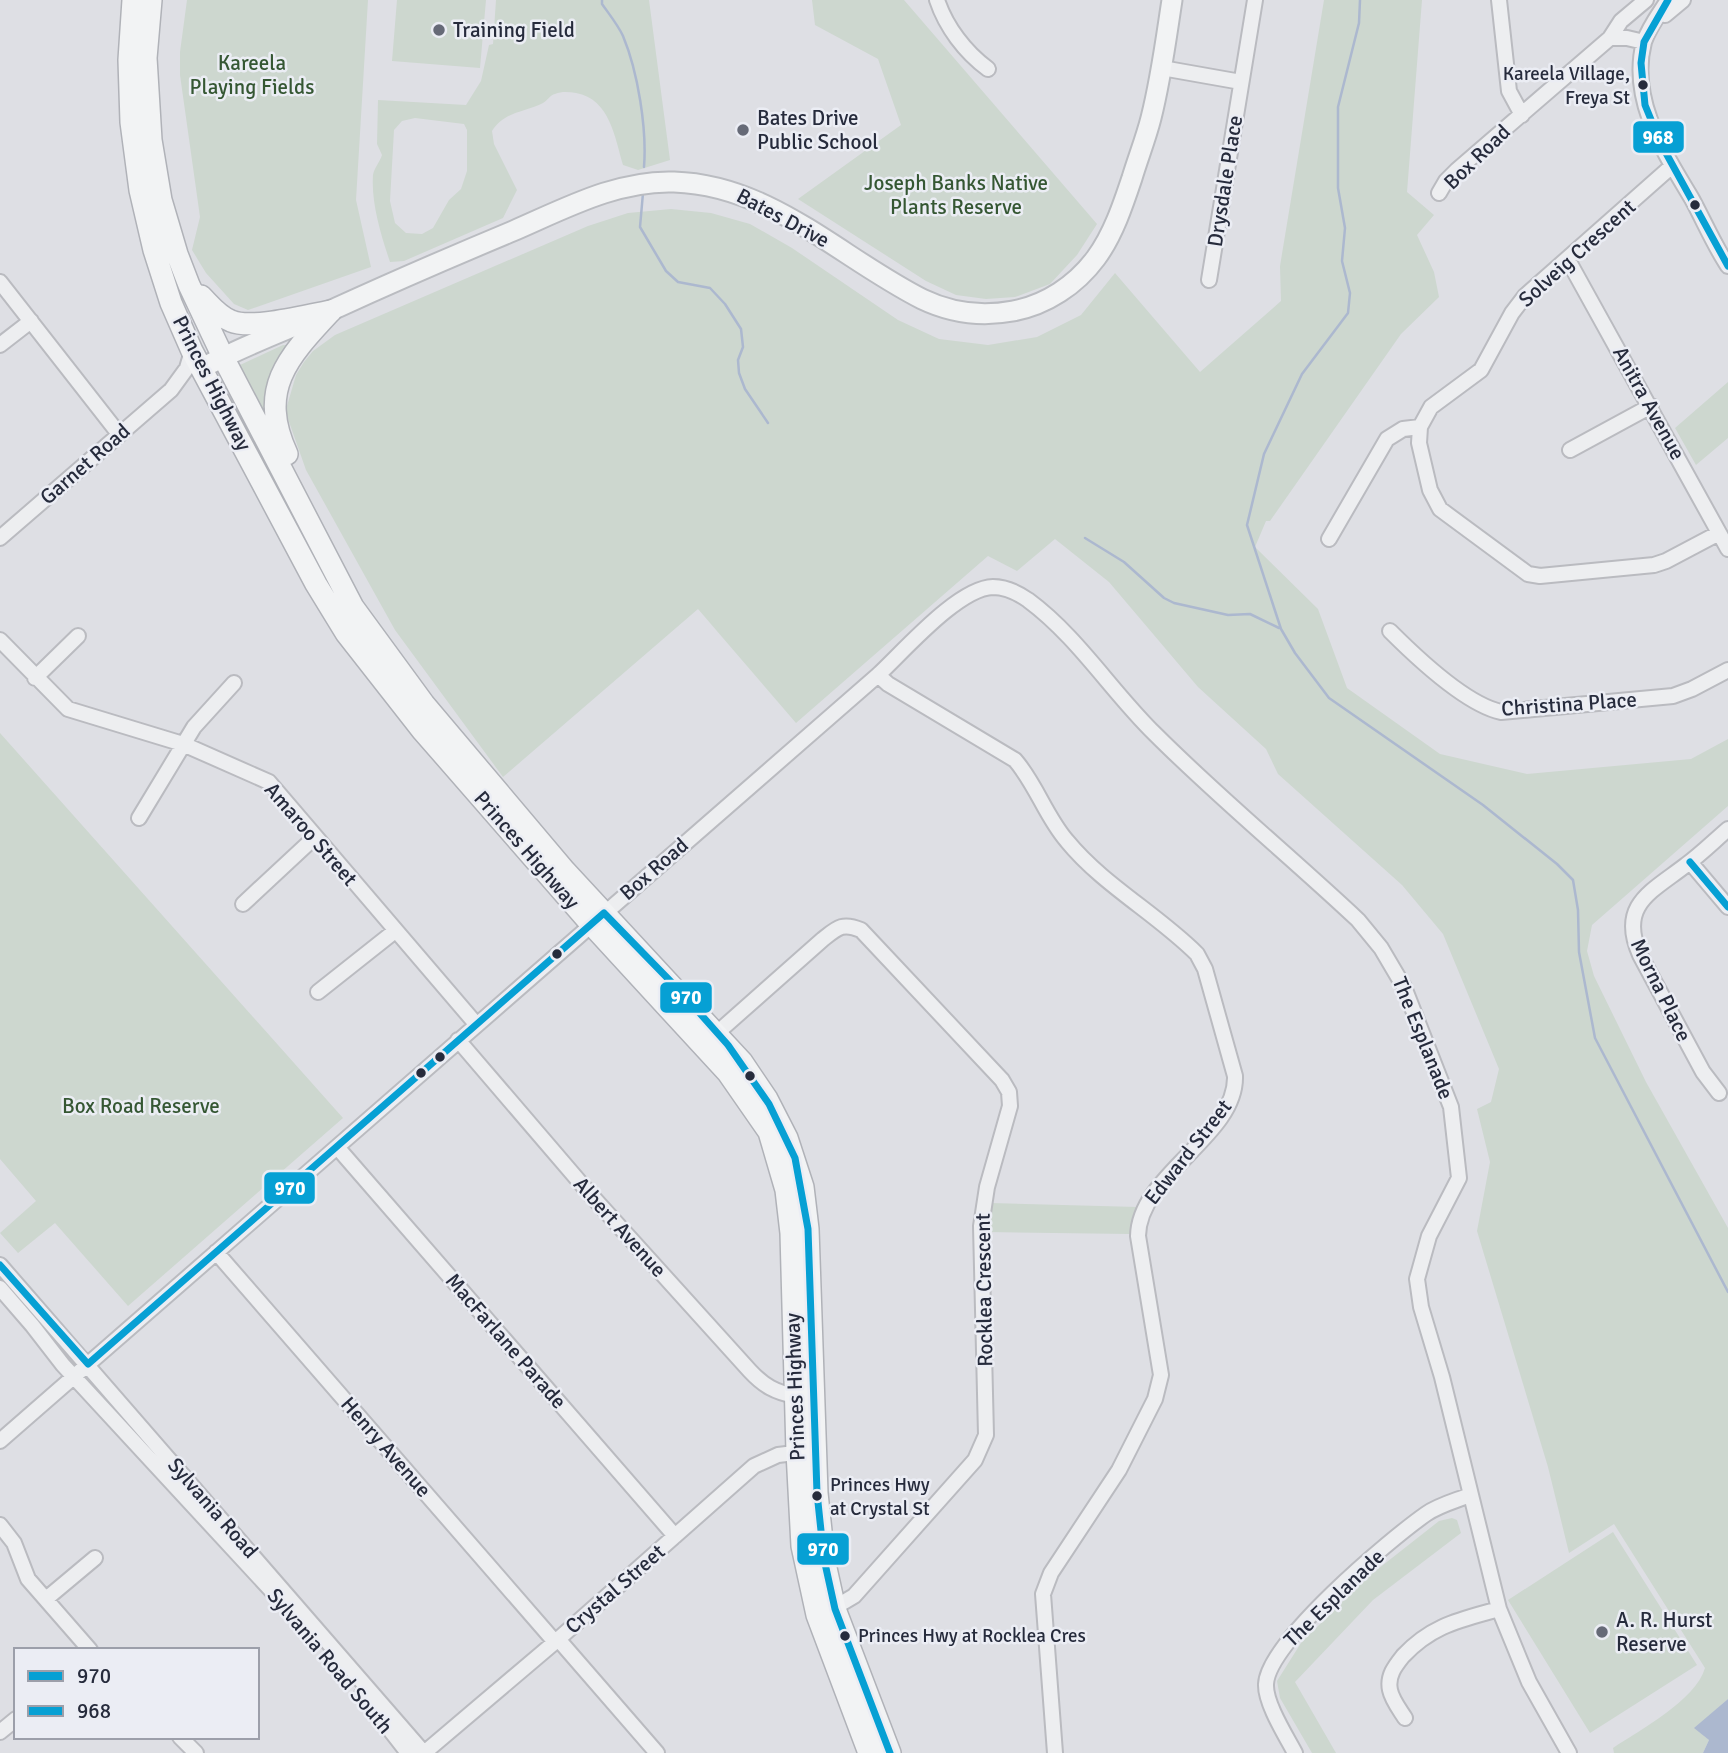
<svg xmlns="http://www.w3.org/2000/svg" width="1728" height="1753" viewBox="0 0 1728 1753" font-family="Signika,sans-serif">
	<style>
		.green { fill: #cdd7cf; fill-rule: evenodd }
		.water { fill: #acb8cf }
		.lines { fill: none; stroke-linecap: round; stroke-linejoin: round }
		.stream { stroke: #acb8cf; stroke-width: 2.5 }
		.minor-casing { stroke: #babbc0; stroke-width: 18 }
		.major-casing { stroke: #babcc1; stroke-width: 23 }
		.highway-casing { stroke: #b0b2b8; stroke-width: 24 }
		.minor { stroke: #edeef0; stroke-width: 14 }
		.major { stroke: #f2f3f4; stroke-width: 19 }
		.highway { stroke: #f2f3f4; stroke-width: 21 }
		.bus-1-casing { stroke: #ebedf4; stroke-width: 12 }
		.bus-2-casing { stroke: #ebedf4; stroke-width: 12 }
		.bus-1 { stroke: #06a0d4; stroke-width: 7 }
		.bus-2 { stroke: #06a0d4; stroke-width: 7 }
		.poi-dot { fill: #666a77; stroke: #ebedf4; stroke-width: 2.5 }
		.bus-dot { fill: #262b3c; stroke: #ebedf4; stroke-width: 2.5 }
		.labels { text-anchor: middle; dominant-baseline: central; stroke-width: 5; stroke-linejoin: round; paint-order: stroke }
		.bus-label { font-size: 19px; fill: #262b3c; stroke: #ebedf4; text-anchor: start }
		.poi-label { font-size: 21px; fill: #262b3c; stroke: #ebedf4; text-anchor: start }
		.park-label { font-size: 21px; fill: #355733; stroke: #ebedf4 }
		.street-label { font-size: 21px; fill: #262b3c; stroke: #ebedf4 }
		.line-badge { stroke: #ebedf4; stroke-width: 2.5 }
		.badge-label { font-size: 19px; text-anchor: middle; font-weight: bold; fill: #fff }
	</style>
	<rect width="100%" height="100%" fill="#dedfe4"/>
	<path class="green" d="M 187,0 L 368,0 L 356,200 L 371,267 L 248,310 L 234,304 L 206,273 L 192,250 L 200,217 L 180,75 L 180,52 Z
		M 397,0 L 486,0 L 480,68 L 392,61 Z
		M 496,0 L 649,0 L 670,160 L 638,170 L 623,165 C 615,138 610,99 576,93 C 569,92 562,91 555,94 C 550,95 547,101 543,103 C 523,113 505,111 492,131 L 494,144 L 517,190 L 503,218 L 404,261 L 390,262 C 381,235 371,203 373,175 C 374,168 380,162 382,155 L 377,144 L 378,100 L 466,105 L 481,81 L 489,45 L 493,44 ZM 415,118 L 464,124 L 467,130 L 467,171 L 461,189 L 449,200 L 433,228 L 422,234 L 406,233 L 395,223 L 390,201 L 394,130 L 402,121 Z
		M 812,0 L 904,0 L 1097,224 L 1077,255 L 1050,284 L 1015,297 L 986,299 L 956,295 L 926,281 L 798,199 L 901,125 L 878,59 L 815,25 Z
		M 1324,0 L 1422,0 L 1407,192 L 1434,215 L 1417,235 L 1434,272 L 1439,297 L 1401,334 L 1270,521 L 1266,521 L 1255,547 L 1318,609 L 1347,688 L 1440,754 L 1527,774 L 1691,759 L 1728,739 L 1728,806 L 1592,925 L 1587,951 L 1594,976 L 1646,1082 L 1728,1228 L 1728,1699 L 1695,1728 L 1709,1740 L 1703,1753 L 1614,1753 L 1613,1748 C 1641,1729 1695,1701 1705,1668 L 1614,1524 L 1569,1553 L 1548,1467 L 1477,1231 L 1490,1162 L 1477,1109 L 1491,1102 L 1499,1069 L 1443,934 L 1402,885 L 1278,774 L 1266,749 L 1198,687 L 1109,582 L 1055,539 L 1017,571 L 988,556 L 796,723 L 698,609 L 503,777 L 395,630 L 306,470 L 287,416 L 287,406 L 296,375 L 304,362 L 313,351 L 335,335 L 588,226 L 628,213 L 671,209 L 711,213 L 750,224 L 792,248 L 898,320 L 939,339 L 988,345 L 1037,337 L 1081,315 L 1115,273 L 1200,372 L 1281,301 L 1280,266 Z
		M 283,345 L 288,345 C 270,367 263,390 266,418 L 240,365 Z
		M 1728,382 L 1728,438 L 1696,465 L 1675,428 Z
		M 0,733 L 343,1118 L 128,1306 L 55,1223 L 18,1253 L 0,1233 L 36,1201 L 0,1159 Z
		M 990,1203 L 1138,1207 L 1133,1216 L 1130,1234 L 987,1232 Z
		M 1452,1518 L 1457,1520 L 1461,1533 L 1373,1600 L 1295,1682 L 1336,1753 L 1312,1753 L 1280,1698 L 1277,1681 L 1301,1643 L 1364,1580 L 1439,1521 Z
		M 1613,1532 L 1697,1665 L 1590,1733 L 1508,1600 Z"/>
	<path class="water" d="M 1728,1699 L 1728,1753 L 1703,1753 L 1709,1740 L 1694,1728 Z"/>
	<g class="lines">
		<path class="stream" d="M 602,0 L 602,4 C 609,14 618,25 623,36 C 638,72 647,129 644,167
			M 1360,0 L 1359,23 L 1338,107 L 1338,188 L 1345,228 L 1342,261 L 1350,293 L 1348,313 L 1302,374 L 1264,454 L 1247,525 L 1281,629 L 1295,653 L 1329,698 L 1483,805 L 1557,864 L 1573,880 L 1578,910 L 1579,952 L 1595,1038 L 1728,1292
			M 643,193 L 640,227 L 666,271 L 678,282 L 710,288 L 725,304 L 741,329 L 743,347 L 738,360 L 739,373 L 745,389 L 768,423
			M 1085,538 L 1124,562 L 1164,598 L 1174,603 L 1228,615 L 1250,614 L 1279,628"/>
		<defs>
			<path id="minor" d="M 937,0 C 946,27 965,52 988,69
				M 1499,0 L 1509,91 L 1522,115
				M 1668,0 C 1660,13 1649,27 1644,42 C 1629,100 1664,152 1692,199 C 1704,221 1714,245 1728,266
				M 1665,15 L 1683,0
				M 1610,38 L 1627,38 L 1644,42
				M 1162,68 L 1241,82
				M 1672,166 L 1525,296 L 1512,313 L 1481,370 L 1431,407 L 1420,427 L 1419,443 L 1430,490 L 1440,509 L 1528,574 L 1540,576 L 1654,565 L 1666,561 L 1719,533
				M 1439,193 L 1446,181 L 1457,170 L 1610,38 L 1621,21 L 1646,0
				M 1568,260 L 1728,549
				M 1209,280 L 1255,0
				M 0,282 L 119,434
				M 0,345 L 31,321
				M 1570,450 L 1651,406
				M 0,538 L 171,390 L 187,368 L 192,351
				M 1329,539 L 1387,439 L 1403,429 L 1420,427
				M 1390,631 C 1416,657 1465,704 1501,712 L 1673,696 L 1692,689 L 1728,670
				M 0,640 L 68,709 L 183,744 L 269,782 L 476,1024
				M 878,675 L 888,684 L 1015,760 C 1036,784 1046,817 1067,841 C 1103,885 1157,914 1197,954 L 1205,969 L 1235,1076 C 1237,1136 1139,1174 1138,1236 L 1161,1375 L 1155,1399 L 1119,1470 L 1051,1573 L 1043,1594 L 1055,1753
				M 35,678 L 78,636
				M 139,818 L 194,727 L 234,683
				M 1690,862 L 1728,907
				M 243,904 L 315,837
				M 318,992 L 395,931
				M 717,1033 L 822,940 C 837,928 842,922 861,930 L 1002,1080 L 1009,1092 L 1010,1106 L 987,1187 L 981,1226 L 986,1435 L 975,1460 L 854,1596 L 827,1612
				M 458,1040 L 590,1194 L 750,1371 C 764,1386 775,1392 795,1396
				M 1719,1093 L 1703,1072 L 1640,955 C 1618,905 1651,892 1686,865 C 1701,854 1714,841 1728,829
				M 337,1147 L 675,1536
				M 216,1252 L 555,1642
				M 0,1265 L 424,1753
				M 0,1288 L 32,1325 L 63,1365 L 282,1602
				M 0,1441 L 878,675 C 904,651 958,588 993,587 C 1005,587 1018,593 1028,600 C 1078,637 1111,691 1155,734 C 1220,799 1291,857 1358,920 L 1381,948 L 1404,987 L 1451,1107 L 1459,1178 L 1429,1236 L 1417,1279 L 1421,1307 L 1442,1377 L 1499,1609 L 1529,1682 L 1569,1753
				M 0,1525 L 14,1543 L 28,1579 L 90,1650
				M 46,1599 L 95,1558
				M 558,1639 L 657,1753
				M 362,1694 L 408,1753
				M 1405,1718 C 1400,1710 1392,1700 1390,1690 C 1387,1676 1395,1666 1403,1656 C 1432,1625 1460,1620 1499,1609
				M 0,1732 L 16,1719
				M 180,1737 L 196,1753
				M 424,1753 L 555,1642 L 754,1466 L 778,1455 L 803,1452
				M 1295,1753 C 1286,1736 1265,1703 1266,1684 C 1268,1642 1389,1540 1426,1514 C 1439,1505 1455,1501 1470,1495"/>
			<path id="major" d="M 202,368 C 244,345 290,329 334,309 C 393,282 453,256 513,231 C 564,209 617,180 674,182 C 771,185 839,257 922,299 C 951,313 981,317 1013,311 C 1046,305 1076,285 1096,258 C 1113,235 1123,205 1132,178 C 1138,158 1146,138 1151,118 C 1161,79 1166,39 1172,0"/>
			<path id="highway" d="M 133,0 L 129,60 L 131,122 L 140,190 L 154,250 L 171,303 L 192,351 L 316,584 L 346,633 L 422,730 L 591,924 L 728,1073 L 769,1132 L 786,1190 L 791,1233 L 797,1452 L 802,1546 L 817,1615 L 869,1753
				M 151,0 L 146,58 L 151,140 L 161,200 L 177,254 L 189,285 L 223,357 L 353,607 L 424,704 L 565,871 L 742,1062 L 767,1099 L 787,1138 L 803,1187 L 808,1229 L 817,1493 L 824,1559 L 835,1609 L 890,1753
				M 201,296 C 210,305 218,316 231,321 C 252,330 307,315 331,311
				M 287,454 C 257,389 288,357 331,311"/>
		</defs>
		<use href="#minor" class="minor-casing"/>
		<use href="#major" class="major-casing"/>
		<use href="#highway" class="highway-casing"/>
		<use href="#minor" class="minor"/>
		<use href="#major" class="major"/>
		<use href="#highway" class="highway"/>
		<defs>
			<path id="bus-1" d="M 0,1265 L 88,1364
				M 88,1364 L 604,913 L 680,991 L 728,1045 L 769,1104 L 795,1158 L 808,1229 L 817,1493 L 824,1559 L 835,1609 L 890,1753"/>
			<path id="bus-2" d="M 1668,0 L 1644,42 L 1641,63 L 1645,105 L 1661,144 L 1728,266
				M 1690,862 L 1728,907"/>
		</defs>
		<use href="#bus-1" class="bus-1-casing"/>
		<use href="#bus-2" class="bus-2-casing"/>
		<use href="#bus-1" class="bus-1"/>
		<use href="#bus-2" class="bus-2"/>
	</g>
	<g class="poi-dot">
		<circle cx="439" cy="30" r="7"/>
		<circle cx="743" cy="130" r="7"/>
		<circle cx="1602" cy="1632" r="7"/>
	</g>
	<g class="bus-dot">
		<circle cx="1643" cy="85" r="6"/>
		<circle cx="1695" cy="205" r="6"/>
		<circle cx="557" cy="954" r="6"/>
		<circle cx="440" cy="1057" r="6"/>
		<circle cx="421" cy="1073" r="6"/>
		<circle cx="750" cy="1076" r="6"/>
		<circle cx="817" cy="1496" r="6"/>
		<circle cx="845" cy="1636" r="6"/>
	</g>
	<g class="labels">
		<g class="bus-label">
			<text x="1630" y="74" text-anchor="end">Kareela Village,<tspan x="1630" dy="24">Freya St</tspan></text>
			<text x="830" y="1485">Princes Hwy<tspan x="830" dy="24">at Crystal St</tspan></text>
			<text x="858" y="1636">Princes Hwy at Rocklea Cres</text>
		</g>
		<g class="poi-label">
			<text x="453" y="30">Training Field</text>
			<text x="757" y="118">Bates Drive<tspan x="757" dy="24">Public School</tspan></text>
			<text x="1616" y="1620">A. R. Hurst<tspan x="1616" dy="24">Reserve</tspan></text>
		</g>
		<g class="park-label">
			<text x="252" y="63">Kareela<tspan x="252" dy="24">Playing Fields</tspan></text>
			<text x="956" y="183">Joseph Banks Native<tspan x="956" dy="24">Plants Reserve</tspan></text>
			<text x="141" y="1106">Box Road Reserve</text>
		</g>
		<g class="street-label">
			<text transform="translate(1477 157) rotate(-44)">Box Road</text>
			<text transform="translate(1225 181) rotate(-81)">Drysdale Place</text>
			<text transform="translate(783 218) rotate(28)">Bates Drive</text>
			<text transform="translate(1577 253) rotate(-42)">Solveig Crescent</text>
			<text transform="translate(212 383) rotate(63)">Princes Highway</text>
			<text transform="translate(1649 403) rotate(61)">Anitra Avenue</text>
			<text transform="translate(85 464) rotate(-41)">Garnet Road</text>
			<text transform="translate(1569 704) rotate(-4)">Christina Place</text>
			<text transform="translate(311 834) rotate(49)">Amaroo Street</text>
			<text transform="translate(527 850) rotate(49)">Princes Highway</text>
			<text transform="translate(654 869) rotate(-41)">Box Road</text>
			<text transform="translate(1661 990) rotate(64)">Morna Place</text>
			<text transform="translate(1423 1038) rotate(68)">The Esplanade</text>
			<text transform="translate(1188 1152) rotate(-52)">Edward Street</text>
			<text transform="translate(620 1227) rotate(48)">Albert Avenue</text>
			<text transform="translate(984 1290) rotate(-91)">Rocklea Crescent</text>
			<text transform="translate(506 1341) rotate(49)">MacFarlane Parade</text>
			<text transform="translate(795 1387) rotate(-92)">Princes Highway</text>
			<text transform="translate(386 1447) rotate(49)">Henry Avenue</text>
			<text transform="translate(213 1508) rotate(49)">Sylvania Road</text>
			<text transform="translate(615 1589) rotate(-41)">Crystal Street</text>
			<text transform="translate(1334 1598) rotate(-44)">The Esplanade</text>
			<text transform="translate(330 1661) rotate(50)">Sylvania Road South</text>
		</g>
	</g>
	<g class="line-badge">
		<rect x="1632" y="120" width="53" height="34" rx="7" fill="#06a0d4"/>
		<rect x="659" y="981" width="54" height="33" rx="7" fill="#06a0d4"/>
		<rect x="263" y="1171" width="53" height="34" rx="7" fill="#06a0d4"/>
		<rect x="796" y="1532" width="54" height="34" rx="7" fill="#06a0d4"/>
	</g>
	<g class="badge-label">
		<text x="1658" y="144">968</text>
		<text x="686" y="1004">970</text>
		<text x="290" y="1195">970</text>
		<text x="823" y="1556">970</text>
	</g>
	<rect x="14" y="1648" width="245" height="91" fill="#ebedf4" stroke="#9c9faa" stroke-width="2"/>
	<rect x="28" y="1671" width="35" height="10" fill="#06a0d4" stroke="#9c9faa" stroke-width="2"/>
	<text x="77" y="1683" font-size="21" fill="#262b3c">970</text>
	<rect x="28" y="1706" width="35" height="10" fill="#06a0d4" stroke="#9c9faa" stroke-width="2"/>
	<text x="77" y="1718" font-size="21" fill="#262b3c">968</text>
</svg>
